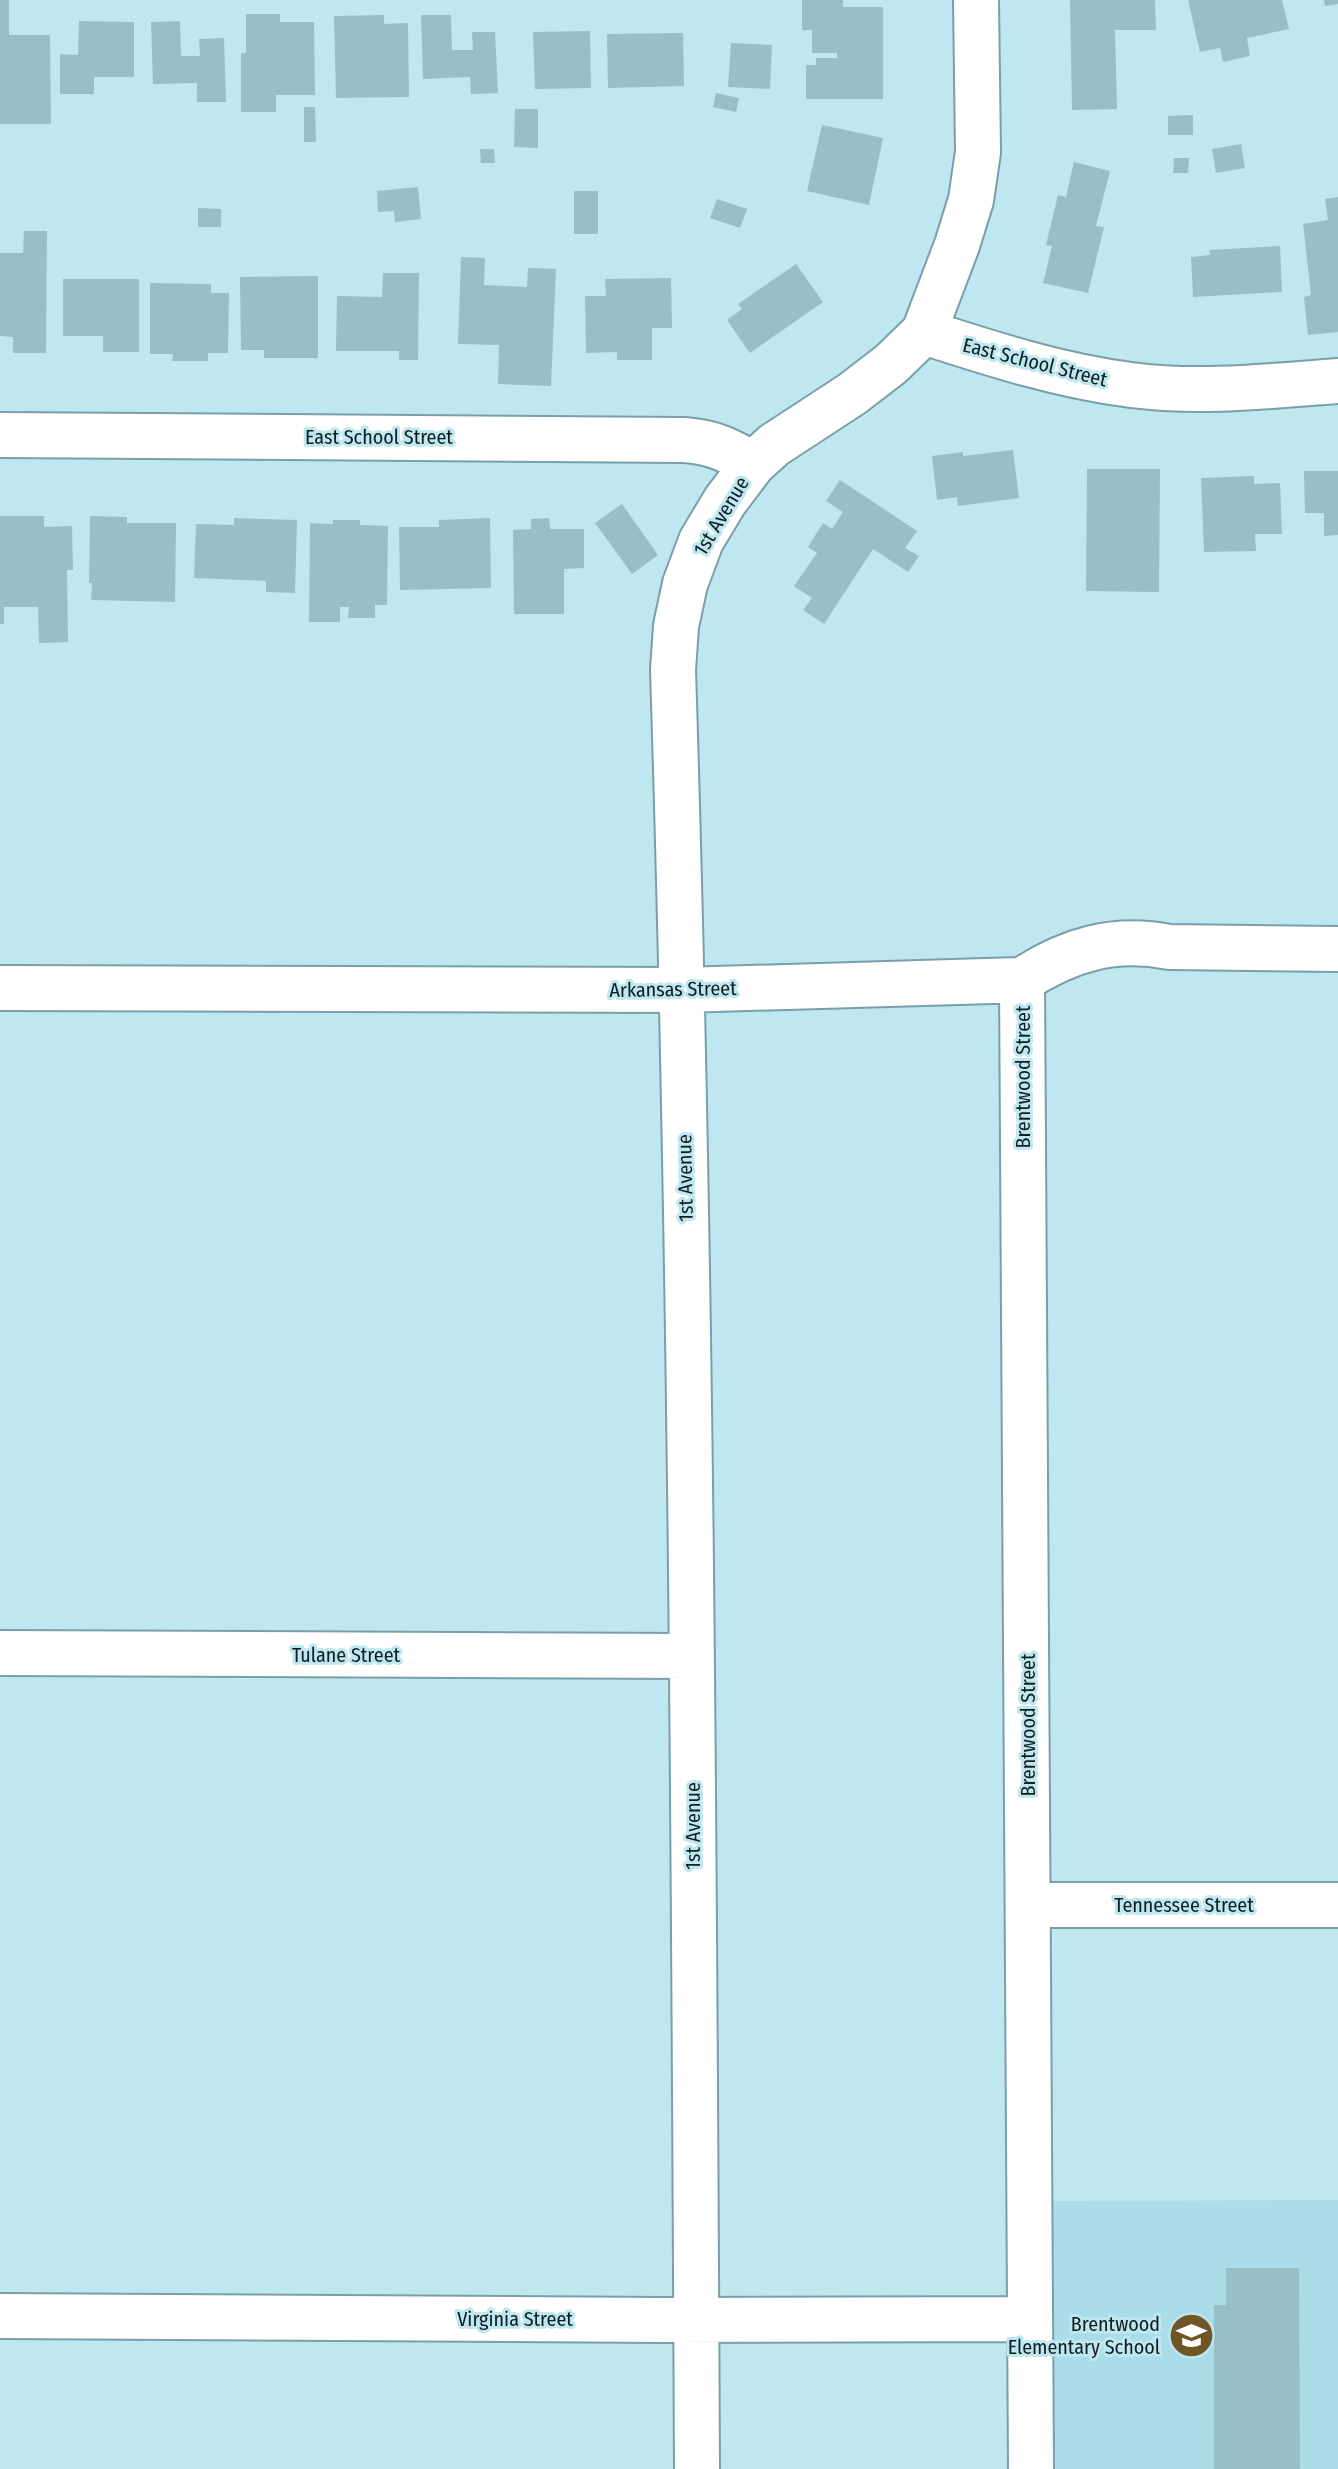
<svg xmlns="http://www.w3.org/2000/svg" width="1338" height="2469" viewBox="0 0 1338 2469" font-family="'Fira Sans Condensed',sans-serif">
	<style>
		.built { fill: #abdde8 }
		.building { fill: #97bfc7 }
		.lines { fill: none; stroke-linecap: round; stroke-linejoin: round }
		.minor-casing { stroke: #799fa8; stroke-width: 48 }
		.minor { stroke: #fff; stroke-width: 44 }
		.labels { text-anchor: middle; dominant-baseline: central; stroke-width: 6; stroke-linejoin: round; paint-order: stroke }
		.street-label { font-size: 20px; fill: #0e1e21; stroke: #bee7ef }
		.poi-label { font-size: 20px; fill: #0e1e21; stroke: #bee7ef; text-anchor: end }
	</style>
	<rect width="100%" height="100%" fill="#bee7ef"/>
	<path class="built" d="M 1338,2200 L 1338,2469 L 1045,2469 L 1043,2201 Z"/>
	<path class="building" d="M 0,0 L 9,0 L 9,35 L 50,35 L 51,124 L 0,124 Z
		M 802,0 L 843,0 L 843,7 L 883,7 L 883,99 L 806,99 L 806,65 L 816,65 L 816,58 L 837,58 L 837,53 L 812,53 L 812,30 L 802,30 Z
		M 1070,0 L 1155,0 L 1156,30 L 1115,30 L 1117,109 L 1072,110 Z
		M 1188,0 L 1282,0 L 1289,29 L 1247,38 L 1250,56 L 1223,62 L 1220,48 L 1200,52 Z
		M 1324,0 L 1338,0 L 1338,4 L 1325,6 Z
		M 246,14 L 280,14 L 280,22 L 314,22 L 315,95 L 276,95 L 276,112 L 241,112 L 241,53 L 246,53 Z
		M 384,15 L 384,24 L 408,23 L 409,97 L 336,98 L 334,16 Z
		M 421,15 L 451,15 L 452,50 L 473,50 L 472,32 L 495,32 L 498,93 L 471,94 L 470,77 L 423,79 Z
		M 79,21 L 134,22 L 134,77 L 94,77 L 94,94 L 60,94 L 60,54 L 78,55 Z
		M 180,21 L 181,56 L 200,56 L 199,39 L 224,38 L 226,102 L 197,102 L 197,83 L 153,84 L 151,22 Z
		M 590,31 L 591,88 L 535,89 L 533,32 Z
		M 683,33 L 684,86 L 608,88 L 607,34 Z
		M 731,43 L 772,45 L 770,89 L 728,87 Z
		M 716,93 L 739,98 L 736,112 L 713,107 Z
		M 304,107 L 315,107 L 316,142 L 304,142 Z
		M 515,109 L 538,109 L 538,148 L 514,147 Z
		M 1193,115 L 1193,135 L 1168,135 L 1168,116 Z
		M 822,125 L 883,138 L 869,205 L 807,191 Z
		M 1241,144 L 1245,168 L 1216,173 L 1212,149 Z
		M 480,149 L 494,149 L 495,163 L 481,163 Z
		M 1174,158 L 1189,158 L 1188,173 L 1173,173 Z
		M 1074,162 L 1110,171 L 1096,226 L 1104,227 L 1088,293 L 1043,283 L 1052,246 L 1046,245 L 1058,195 L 1066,197 Z
		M 418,187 L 421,219 L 395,222 L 394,211 L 378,212 L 377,191 Z
		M 574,191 L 598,191 L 598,234 L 574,234 Z
		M 1338,197 L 1338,332 L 1308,335 L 1304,297 L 1311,295 L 1303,224 L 1328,220 L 1325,199 Z
		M 717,199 L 747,209 L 740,228 L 710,218 Z
		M 198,208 L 221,209 L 221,227 L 198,227 Z
		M 24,231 L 47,231 L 46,353 L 13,353 L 13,337 L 0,336 L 0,253 L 23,253 Z
		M 1280,246 L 1282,292 L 1193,297 L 1191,257 L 1210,255 L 1209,250 Z
		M 461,257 L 485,258 L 484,285 L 527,287 L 528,268 L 556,269 L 551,386 L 498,384 L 499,345 L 458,344 Z
		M 796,264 L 823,302 L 750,353 L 727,320 L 742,309 L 738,304 Z
		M 383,273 L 419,273 L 418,360 L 399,360 L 399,351 L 336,351 L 337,296 L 382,297 Z
		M 318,276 L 318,358 L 264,358 L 264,350 L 241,350 L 240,277 Z
		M 671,278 L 672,328 L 652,328 L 652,360 L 617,360 L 617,352 L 586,353 L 585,296 L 606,296 L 605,279 Z
		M 63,279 L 139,279 L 139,352 L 103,352 L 103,336 L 63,336 Z
		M 150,283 L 211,284 L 211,293 L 229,293 L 228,353 L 208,353 L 208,361 L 172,361 L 173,354 L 150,354 Z
		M 1013,450 L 1019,498 L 958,506 L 957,497 L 937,500 L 932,456 L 963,452 L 963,456 Z
		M 1087,469 L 1160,469 L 1159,592 L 1086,591 Z
		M 1304,471 L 1338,471 L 1338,535 L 1324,536 L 1324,513 L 1305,513 Z
		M 1254,476 L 1254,484 L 1280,483 L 1282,534 L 1255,534 L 1256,551 L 1204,552 L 1201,478 Z
		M 840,480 L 917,531 L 905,548 L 919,556 L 908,572 L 873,549 L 824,624 L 803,610 L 812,598 L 794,586 L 817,553 L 808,547 L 823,523 L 832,529 L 843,512 L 826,501 Z
		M 622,504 L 658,555 L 632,574 L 595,523 Z
		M 0,516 L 44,516 L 44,527 L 72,526 L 73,570 L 67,570 L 68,642 L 39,643 L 38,607 L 4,607 L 4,624 L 0,624 Z
		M 90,516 L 127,517 L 127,523 L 176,523 L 175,602 L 91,600 L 92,583 L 89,583 Z
		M 234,518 L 297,520 L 295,593 L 266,592 L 266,581 L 194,578 L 196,524 L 234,525 Z
		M 490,518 L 491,588 L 400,590 L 399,527 L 439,527 L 439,520 Z
		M 549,518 L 550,529 L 584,529 L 584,568 L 564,569 L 564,614 L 514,614 L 513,530 L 531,529 L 531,519 Z
		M 333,520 L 360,520 L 360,525 L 388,526 L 387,605 L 375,605 L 375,618 L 348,618 L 349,607 L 340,607 L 340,622 L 309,622 L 310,523 L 333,524 Z
		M 1226,2268 L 1299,2268 L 1300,2469 L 1214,2469 L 1214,2305 L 1226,2305 Z"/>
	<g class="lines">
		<defs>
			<path id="minor" d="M 924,332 C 992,354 1060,376 1131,385 C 1200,394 1269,386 1338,381
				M 0,435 L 684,440 C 713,442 728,450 753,464
				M 1022,980 L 1031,2469
				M 0,988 L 682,990 L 1022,980 C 1068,950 1114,936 1169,947 L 1338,949
				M 0,1653 L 691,1656
				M 1029,1905 L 1338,1905
				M 0,2316 L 663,2320 L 1030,2319
				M 697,2469 C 694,1869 692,1269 673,670 L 676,626 L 685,584 L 701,541 L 725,501 L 753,464 L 774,445 L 852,394 L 891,364 L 924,332 L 957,245 L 971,200 L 978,152 L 976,0"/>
		</defs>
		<use href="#minor" class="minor-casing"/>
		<use href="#minor" class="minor"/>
	</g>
	<defs>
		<symbol id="school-disc" viewBox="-11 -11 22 22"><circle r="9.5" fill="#705627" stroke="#bee7ef"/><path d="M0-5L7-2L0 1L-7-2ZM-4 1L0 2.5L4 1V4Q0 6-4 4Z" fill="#fff"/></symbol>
	</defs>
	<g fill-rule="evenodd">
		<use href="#school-disc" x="1166" y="2310" width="51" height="51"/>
	</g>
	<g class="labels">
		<g class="street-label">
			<text transform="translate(1035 362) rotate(14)">East School Street</text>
			<text x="379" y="437">East School Street</text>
			<text transform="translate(721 516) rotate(-59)">1st Avenue</text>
			<text transform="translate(673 989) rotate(-1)">Arkansas Street</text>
			<text transform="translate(1023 1077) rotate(-90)">Brentwood Street</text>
			<text transform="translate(685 1178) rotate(-91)">1st Avenue</text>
			<text x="346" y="1655">Tulane Street</text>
			<text transform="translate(1028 1725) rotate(-90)">Brentwood Street</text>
			<text transform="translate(693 1826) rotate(-90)">1st Avenue</text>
			<text x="1184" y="1905">Tennessee Street</text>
			<text x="515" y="2319">Virginia Street</text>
		</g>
		<g class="poi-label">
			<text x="1160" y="2324">Brentwood<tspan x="1160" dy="23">Elementary School</tspan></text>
		</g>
	</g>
</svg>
